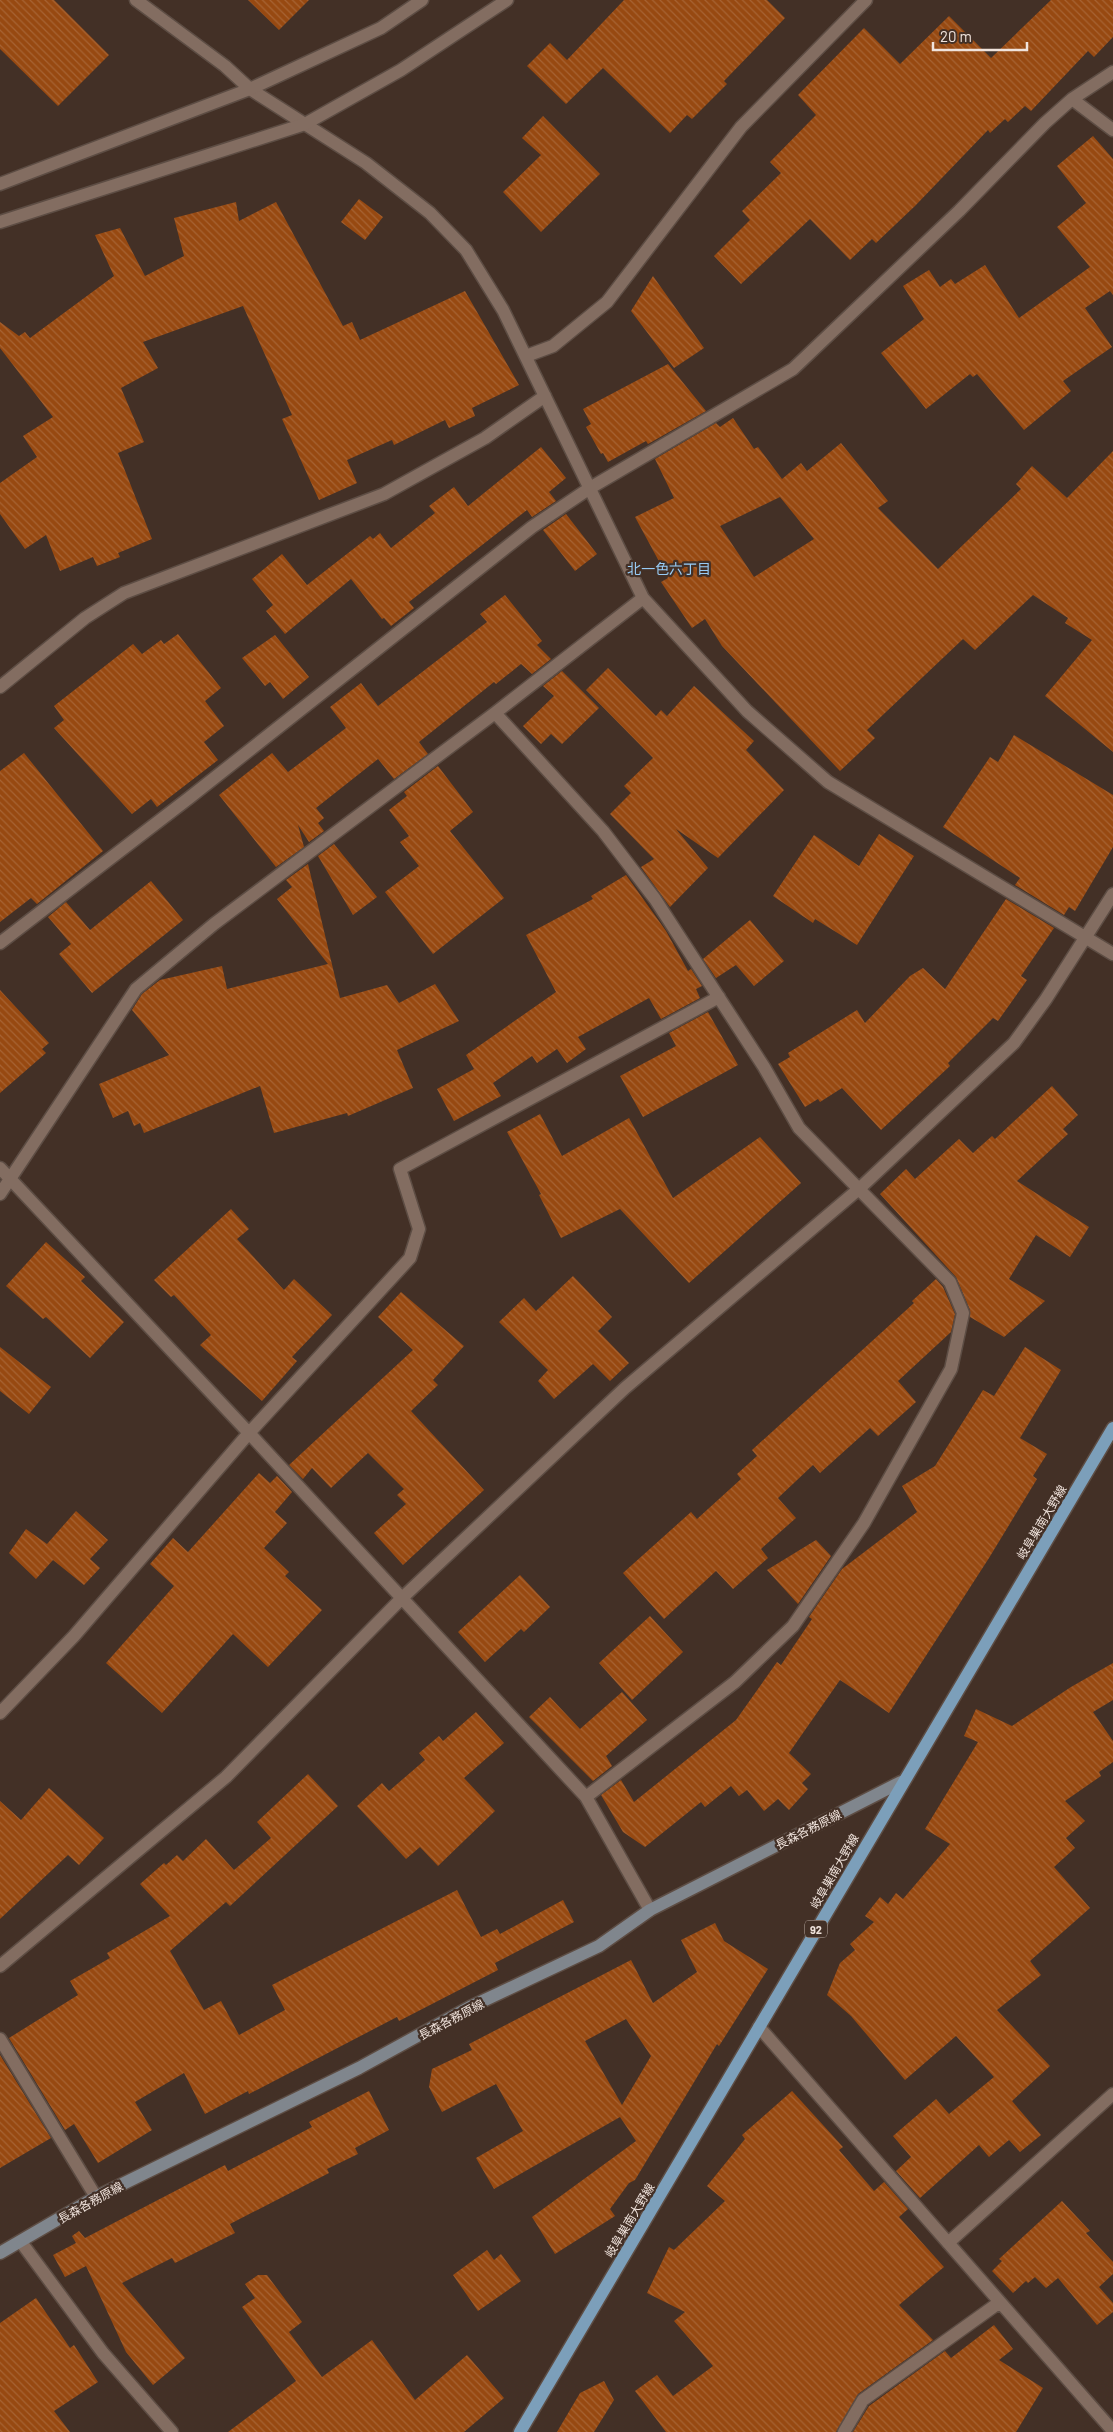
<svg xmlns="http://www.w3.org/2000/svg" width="1113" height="2432" viewBox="0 0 1113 2432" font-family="Barlow,'Noto Sans JP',sans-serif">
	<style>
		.building { fill: url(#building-back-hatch); fill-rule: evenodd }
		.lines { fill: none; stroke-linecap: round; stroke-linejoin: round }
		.minor-casing { stroke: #5d4d44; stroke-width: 15 }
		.tertiary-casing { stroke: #5d4d44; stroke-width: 15 }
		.secondary-casing { stroke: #5d4d44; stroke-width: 15 }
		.primary-casing { stroke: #5d4d44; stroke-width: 15 }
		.minor { stroke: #836d61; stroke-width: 12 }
		.tertiary { stroke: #836d61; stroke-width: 12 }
		.secondary { stroke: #80868d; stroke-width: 12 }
		.primary { stroke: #7c9fba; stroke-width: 12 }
		.labels { text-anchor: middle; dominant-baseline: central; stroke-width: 4.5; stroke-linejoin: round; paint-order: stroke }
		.shield { fill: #433026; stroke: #bcada5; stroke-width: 1 }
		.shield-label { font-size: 11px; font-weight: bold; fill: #f0e3dc }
		.street-label { font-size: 12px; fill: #f0e3dc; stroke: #433026 }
		.neighbourhood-label { font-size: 14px; fill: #98ccf6; stroke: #433026 }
	</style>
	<defs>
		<pattern id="building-back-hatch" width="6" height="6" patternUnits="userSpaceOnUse" patternTransform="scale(1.25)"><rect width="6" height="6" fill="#974911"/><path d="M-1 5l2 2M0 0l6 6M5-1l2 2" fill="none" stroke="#a66333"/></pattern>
	</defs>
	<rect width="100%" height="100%" fill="#433026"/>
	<path class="building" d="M 0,0 L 54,0 L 109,55 L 58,106 L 0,49 Z
		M 248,0 L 309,0 L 279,30 Z
		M 624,0 L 767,0 L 785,18 L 724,81 L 727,84 L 692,119 L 687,115 L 670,133 L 603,68 L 566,104 L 527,66 L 550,43 L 567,60 Z
		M 1051,0 L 1113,0 L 1113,37 L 1094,57 L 1088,51 L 1031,111 L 1025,106 L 1008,122 L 1005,119 L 990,133 L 988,130 L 915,206 L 876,243 L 872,239 L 850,260 L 810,219 L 741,284 L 714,256 L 750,220 L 742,211 L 781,173 L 770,162 L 816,115 L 798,95 L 864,28 L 900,64 L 949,16 L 991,58 Z
		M 543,116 L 600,174 L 541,232 L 503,192 L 541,155 L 522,138 Z
		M 1093,136 L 1113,159 L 1113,295 L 1110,291 L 1085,308 L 1112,347 L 1063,381 L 1071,391 L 1024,430 L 977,374 L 973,377 L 970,374 L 926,409 L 881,353 L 924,319 L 903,286 L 929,270 L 940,287 L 951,279 L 955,284 L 985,265 L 1019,318 L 1090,267 L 1057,227 L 1086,203 L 1057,166 Z
		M 359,199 L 383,217 L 365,240 L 341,222 Z
		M 236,202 L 239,221 L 276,202 L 343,326 L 352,322 L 360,340 L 465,291 L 519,385 L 472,408 L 475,416 L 449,428 L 445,420 L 394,445 L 392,440 L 347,460 L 357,483 L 319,500 L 282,419 L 292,415 L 243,306 L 143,342 L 158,368 L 121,388 L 144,442 L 118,453 L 152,539 L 118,553 L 120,557 L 97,566 L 93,557 L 60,571 L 46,535 L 25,549 L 0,514 L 0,483 L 37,457 L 23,436 L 53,417 L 0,348 L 0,322 L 19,336 L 25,332 L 30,338 L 114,276 L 95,235 L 120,228 L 145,276 L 184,256 L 174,218 Z
		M 653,276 L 704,348 L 674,368 L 631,311 Z
		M 668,364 L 706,411 L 648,444 L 646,441 L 608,462 L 603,453 L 601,454 L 586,427 L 591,424 L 583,409 Z
		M 733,418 L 754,449 L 758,447 L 782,479 L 801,463 L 807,471 L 841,443 L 888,501 L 878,508 L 938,569 L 1021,489 L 1016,484 L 1032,466 L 1067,498 L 1113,451 L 1113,752 L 1045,696 L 1092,640 L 1065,623 L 1068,618 L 1033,595 L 975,650 L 963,639 L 867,730 L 875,738 L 840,771 L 722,646 L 705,619 L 692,628 L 661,582 L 668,578 L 635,517 L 674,498 L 655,459 L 716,423 L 720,427 ZM 780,497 L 814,539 L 754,577 L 720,526 Z
		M 541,447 L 566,478 L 549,492 L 556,501 L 532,517 L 527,510 L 409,602 L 414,608 L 391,626 L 384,618 L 382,619 L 351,579 L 285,634 L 266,611 L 273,605 L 252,579 L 282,554 L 307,585 L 370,536 L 373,539 L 380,533 L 391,548 L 435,513 L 429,506 L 454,487 L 468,506 Z
		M 566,514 L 597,554 L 575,571 L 543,530 Z
		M 505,595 L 542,641 L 537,645 L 551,659 L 532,674 L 521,664 L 496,684 L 494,682 L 419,742 L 428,754 L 394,779 L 378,759 L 316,808 L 324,818 L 318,823 L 324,831 L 309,842 L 298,825 L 304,847 L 276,867 L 219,795 L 272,753 L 288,772 L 346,728 L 330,707 L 361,683 L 378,706 L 487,622 L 480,614 Z
		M 178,634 L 221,688 L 205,701 L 224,726 L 204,742 L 218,760 L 157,807 L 151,799 L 132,814 L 54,728 L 64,720 L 54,706 L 133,644 L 142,654 L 161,640 L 164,644 Z
		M 275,635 L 309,677 L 283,699 L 270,682 L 265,686 L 242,658 Z
		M 608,668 L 656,716 L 661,710 L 667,716 L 694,686 L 754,741 L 746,750 L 784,790 L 718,858 L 676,829 L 708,868 L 670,907 L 641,867 L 654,859 L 610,814 L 631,793 L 624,786 L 653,758 L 586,690 Z
		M 562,671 L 599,708 L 562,744 L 551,734 L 541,744 L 523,726 L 554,696 L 543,686 Z
		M 1014,735 L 1113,795 L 1113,847 L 1075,911 L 1069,907 L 1064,915 L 1015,885 L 1020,878 L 943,827 L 990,757 L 998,762 Z
		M 24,753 L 103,851 L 37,904 L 31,898 L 0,922 L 0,771 Z
		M 438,766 L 473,812 L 450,831 L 504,898 L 433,954 L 385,892 L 419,866 L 400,842 L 409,836 L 389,810 L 407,796 L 404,792 Z
		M 879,834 L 914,856 L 857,945 L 815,919 L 813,923 L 773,896 L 814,835 L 859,866 Z
		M 334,844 L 377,897 L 353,915 L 318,856 Z
		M 308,864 L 340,998 L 387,985 L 399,1003 L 435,984 L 459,1021 L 397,1050 L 413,1088 L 348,1116 L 347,1113 L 274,1133 L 260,1086 L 144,1133 L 140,1123 L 134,1126 L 128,1111 L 113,1118 L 99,1084 L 169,1055 L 132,1010 L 142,994 L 160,980 L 222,966 L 227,989 L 328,964 L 277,899 L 292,887 L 286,880 Z
		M 626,875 L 666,931 L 688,971 L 691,969 L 702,986 L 696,989 L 700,998 L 661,1019 L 649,998 L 578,1037 L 586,1049 L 567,1063 L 557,1049 L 537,1063 L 532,1056 L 493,1083 L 501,1096 L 454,1121 L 437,1089 L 474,1069 L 466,1055 L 556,992 L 526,935 L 593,899 L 591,896 Z
		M 151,881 L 183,920 L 92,993 L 59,954 L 71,944 L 48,917 L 66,902 L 90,930 Z
		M 1006,899 L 1054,928 L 1021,976 L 1027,980 L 998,1021 L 993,1018 L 948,1063 L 950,1066 L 881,1130 L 842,1088 L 820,1102 L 818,1099 L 805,1107 L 778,1064 L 790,1057 L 788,1053 L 857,1010 L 865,1023 L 910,976 L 923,968 L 945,989 Z
		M 750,920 L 784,961 L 754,986 L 736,965 L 716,978 L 703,959 Z
		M 0,990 L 49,1043 L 42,1049 L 46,1053 L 0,1093 Z
		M 708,1012 L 738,1065 L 643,1117 L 620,1076 L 676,1046 L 669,1033 Z
		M 1052,1086 L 1078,1115 L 1063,1129 L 1068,1134 L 1017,1181 L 1089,1227 L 1070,1257 L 1036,1235 L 1009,1279 L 1045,1301 L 1004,1337 L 970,1317 L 970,1310 L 956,1277 L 880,1194 L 906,1169 L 915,1179 L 959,1139 L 973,1153 L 992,1136 L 995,1139 Z
		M 540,1114 L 562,1156 L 629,1118 L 673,1198 L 760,1137 L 801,1183 L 689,1283 L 620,1209 L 561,1238 L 539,1195 L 541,1194 L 507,1132 Z
		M 231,1209 L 249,1229 L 237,1239 L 284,1290 L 294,1279 L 332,1315 L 292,1357 L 297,1361 L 262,1401 L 200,1345 L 211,1335 L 174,1295 L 171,1297 L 154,1280 Z
		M 46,1242 L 85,1277 L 81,1281 L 124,1322 L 90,1358 L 46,1317 L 43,1319 L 6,1286 Z
		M 573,1276 L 612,1317 L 598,1331 L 629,1363 L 610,1381 L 593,1364 L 554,1399 L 538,1381 L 548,1370 L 499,1322 L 524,1298 L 536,1311 Z
		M 936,1279 L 943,1287 L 955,1314 L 951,1332 L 898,1381 L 916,1402 L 878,1436 L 870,1428 L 820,1473 L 813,1465 L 778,1498 L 796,1518 L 761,1549 L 768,1558 L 733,1589 L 716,1571 L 664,1619 L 623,1573 L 691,1512 L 697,1519 L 741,1479 L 737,1474 L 757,1456 L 752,1450 L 914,1303 L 912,1301 Z
		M 401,1292 L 464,1346 L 433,1380 L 438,1385 L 411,1411 L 484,1490 L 403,1565 L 374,1533 L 406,1504 L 397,1495 L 404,1489 L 368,1453 L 331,1488 L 312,1468 L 303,1479 L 289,1465 L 413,1350 L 378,1317 Z
		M 0,1347 L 51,1387 L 29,1414 L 0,1391 Z
		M 1025,1347 L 1061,1370 L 1020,1438 L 1047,1454 L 1033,1476 L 1037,1479 L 989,1558 L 889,1713 L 840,1680 L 789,1753 L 811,1774 L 802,1783 L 808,1789 L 789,1810 L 778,1799 L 764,1811 L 747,1790 L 739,1796 L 731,1786 L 705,1807 L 701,1802 L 645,1847 L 623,1832 L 601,1795 L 621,1780 L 634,1802 L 736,1720 L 777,1662 L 781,1665 L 812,1619 L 809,1617 L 842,1569 L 917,1512 L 902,1486 L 935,1466 L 983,1390 L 994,1396 Z
		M 259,1473 L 270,1483 L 277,1476 L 292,1492 L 275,1512 L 287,1523 L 264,1548 L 289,1572 L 285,1576 L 322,1610 L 268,1667 L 233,1634 L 162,1713 L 106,1663 L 174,1586 L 150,1564 L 173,1538 L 188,1552 Z
		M 76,1511 L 108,1540 L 90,1559 L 100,1568 L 84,1585 L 53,1560 L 36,1579 L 9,1553 L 26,1529 L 47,1544 Z
		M 816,1540 L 831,1556 L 798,1604 L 767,1570 Z
		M 520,1575 L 550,1607 L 524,1632 L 521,1629 L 485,1662 L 458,1632 Z
		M 650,1616 L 683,1652 L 632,1700 L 599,1663 Z
		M 1113,1663 L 1113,1700 L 1093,1712 L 1113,1741 L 1113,1762 L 1099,1772 L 1101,1776 L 1065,1801 L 1085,1821 L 1066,1838 L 1075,1848 L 1054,1867 L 1090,1908 L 1030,1961 L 1041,1975 L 997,2010 L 1050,2066 L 1012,2101 L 1041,2135 L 1020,2152 L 1009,2140 L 989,2157 L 979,2145 L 920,2198 L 896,2171 L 911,2157 L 893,2136 L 936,2099 L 949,2114 L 994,2077 L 956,2036 L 905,2080 L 851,2016 L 827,1995 L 840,1963 L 855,1950 L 850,1944 L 874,1922 L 865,1916 L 880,1897 L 888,1904 L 896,1893 L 903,1899 L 950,1844 L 925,1829 L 978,1742 L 964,1736 L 976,1709 L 1012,1726 L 1071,1687 Z
		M 622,1692 L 647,1720 L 606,1756 L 612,1766 L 593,1781 L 529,1717 L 550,1697 L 580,1729 Z
		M 476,1712 L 504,1743 L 464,1778 L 495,1811 L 438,1866 L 420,1847 L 406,1859 L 357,1806 L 382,1783 L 389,1791 L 425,1760 L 419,1753 L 439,1736 L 443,1741 Z
		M 308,1774 L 338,1806 L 230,1906 L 226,1902 L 170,1951 L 204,2010 L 221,2001 L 239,2035 L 285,2010 L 272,1985 L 457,1890 L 481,1937 L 497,1929 L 500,1934 L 563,1900 L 574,1922 L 495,1963 L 498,1970 L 399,2021 L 397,2017 L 249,2094 L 248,2091 L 205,2114 L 184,2073 L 135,2102 L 152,2130 L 98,2163 L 74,2124 L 65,2130 L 9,2038 L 78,1995 L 70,1981 L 110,1958 L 107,1953 L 170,1916 L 140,1884 L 164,1863 L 166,1865 L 177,1855 L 183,1861 L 206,1839 L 234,1870 L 271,1838 L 257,1822 Z
		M 49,1788 L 104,1838 L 79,1865 L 68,1855 L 0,1919 L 0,1801 L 21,1820 Z
		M 715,1923 L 724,1941 L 768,1969 L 719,2046 L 717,2044 L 635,2180 L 629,2183 L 610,2209 L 615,2216 L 555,2254 L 532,2217 L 636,2141 L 620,2117 L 494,2189 L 476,2158 L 523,2131 L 496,2084 L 442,2112 L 429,2087 L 432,2069 L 472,2050 L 469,2044 L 631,1960 L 653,2003 L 697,1972 L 681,1940 ZM 626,2019 L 651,2056 L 622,2105 L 585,2041 Z
		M 0,2055 L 51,2138 L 0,2168 Z
		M 369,2091 L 389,2130 L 355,2148 L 358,2154 L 327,2169 L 329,2173 L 230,2224 L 235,2233 L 175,2263 L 172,2258 L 122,2283 L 185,2358 L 153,2385 L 126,2352 L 86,2266 L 65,2277 L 53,2255 L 76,2243 L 72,2236 L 79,2231 L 85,2238 L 225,2165 L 228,2171 L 312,2127 L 309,2122 Z
		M 792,2091 L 843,2147 L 839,2150 L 874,2191 L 884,2182 L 908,2209 L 899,2217 L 944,2267 L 899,2305 L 933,2340 L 858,2394 L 836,2432 L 666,2432 L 635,2391 L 657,2375 L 673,2396 L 713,2366 L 674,2321 L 685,2312 L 647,2293 L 669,2247 L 674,2250 L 725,2201 L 707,2186 L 745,2139 L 742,2135 Z
		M 1062,2201 L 1090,2231 L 1086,2233 L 1113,2262 L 1113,2274 L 1099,2287 L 1113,2303 L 1113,2312 L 1097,2325 L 1058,2278 L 1046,2288 L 1035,2277 L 1028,2283 L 1026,2281 L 1013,2293 L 992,2271 L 1002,2261 L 999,2259 Z
		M 487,2250 L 494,2260 L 501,2254 L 521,2281 L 478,2311 L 453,2275 Z
		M 258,2275 L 267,2275 L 302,2322 L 289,2332 L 322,2377 L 372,2340 L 415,2400 L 467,2355 L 504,2398 L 464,2432 L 228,2432 L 296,2381 L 242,2307 L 255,2298 L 245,2284 Z
		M 36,2298 L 70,2348 L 74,2345 L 98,2382 L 54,2411 L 70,2432 L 0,2432 L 0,2323 Z
		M 994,2325 L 1013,2349 L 999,2360 L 1043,2388 L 1016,2432 L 853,2432 L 869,2406 L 945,2351 L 951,2358 Z
		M 604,2381 L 614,2400 L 594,2432 L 557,2432 L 580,2393 Z"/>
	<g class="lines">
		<defs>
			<path id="minor" d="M 250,89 L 366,163 L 430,213 L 466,250 L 503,310 L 643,598 L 747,711 L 828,782 L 1113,954
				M 1072,99 L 1113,130
				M 526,356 L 553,346 L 607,302 L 741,127 L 866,0
				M 0,687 L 85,618 L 124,593 L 384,494 L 485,438 L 545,396
				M 495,713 L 603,831 L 655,899 L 764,1067 L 799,1128 L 950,1282 L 963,1313 L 951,1369 L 864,1523 L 793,1626 L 735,1682 L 586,1797
				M 0,943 L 189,798 L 532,527 L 590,488 L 793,369 L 959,211 L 1045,123 L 1072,99 L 1113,72
				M 0,1168 L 249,1433 L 586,1797 L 650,1910
				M 0,1194 L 136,989 L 214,924 L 495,713 L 643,598
				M 0,1713 L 74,1636 L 249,1433 L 410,1258 L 419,1229 L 400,1169 L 719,997
				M 0,1966 L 226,1777 L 401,1599 L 625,1388 L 860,1188 L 1014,1043 L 1046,999 L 1113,894
				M 759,2027 L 1113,2431
				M 0,2039 L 96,2197
				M 21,2242 L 103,2353 L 172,2432
				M 948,2243 L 1113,2094
				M 844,2432 L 863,2400 L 1000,2302"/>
			<path id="tertiary" d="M 136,0 L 225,66 L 250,89
				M 0,184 L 250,89 L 381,28 L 422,0
				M 0,222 L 305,124 L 401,70 L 507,0"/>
			<path id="secondary" d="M 0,2253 L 96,2197 L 359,2068 L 470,2007 L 599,1946 L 650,1910 L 901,1782"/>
			<path id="primary" d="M 520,2432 C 718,2097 913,1761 1113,1428"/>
		</defs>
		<use href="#minor" class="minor-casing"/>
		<use href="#tertiary" class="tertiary-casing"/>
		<use href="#secondary" class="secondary-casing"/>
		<use href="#primary" class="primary-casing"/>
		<use href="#minor" class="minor"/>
		<use href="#tertiary" class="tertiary"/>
		<use href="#secondary" class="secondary"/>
		<use href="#primary" class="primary"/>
	</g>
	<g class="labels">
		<rect class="shield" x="805" y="1920.5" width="22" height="17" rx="4"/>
		<g class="shield-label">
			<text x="816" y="1929">92</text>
		</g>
		<g class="street-label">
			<text transform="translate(1041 1522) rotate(-59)">岐阜巣南大野線</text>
			<text transform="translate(808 1829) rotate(-27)">長森各務原線</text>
			<text transform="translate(834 1871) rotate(-60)">岐阜巣南大野線</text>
			<text transform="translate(451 2019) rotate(-28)">長森各務原線</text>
			<text transform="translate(90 2202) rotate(-29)">長森各務原線</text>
			<text transform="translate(629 2220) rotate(-59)">岐阜巣南大野線</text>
		</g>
		<g class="neighbourhood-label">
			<text x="669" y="568">北一色六丁目</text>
		</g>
	</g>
	<path d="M933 42v8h94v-8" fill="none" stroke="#f0e3dc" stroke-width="2.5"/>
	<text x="940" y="42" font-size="15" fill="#f0e3dc" stroke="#433026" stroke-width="4" paint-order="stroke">20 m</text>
</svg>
